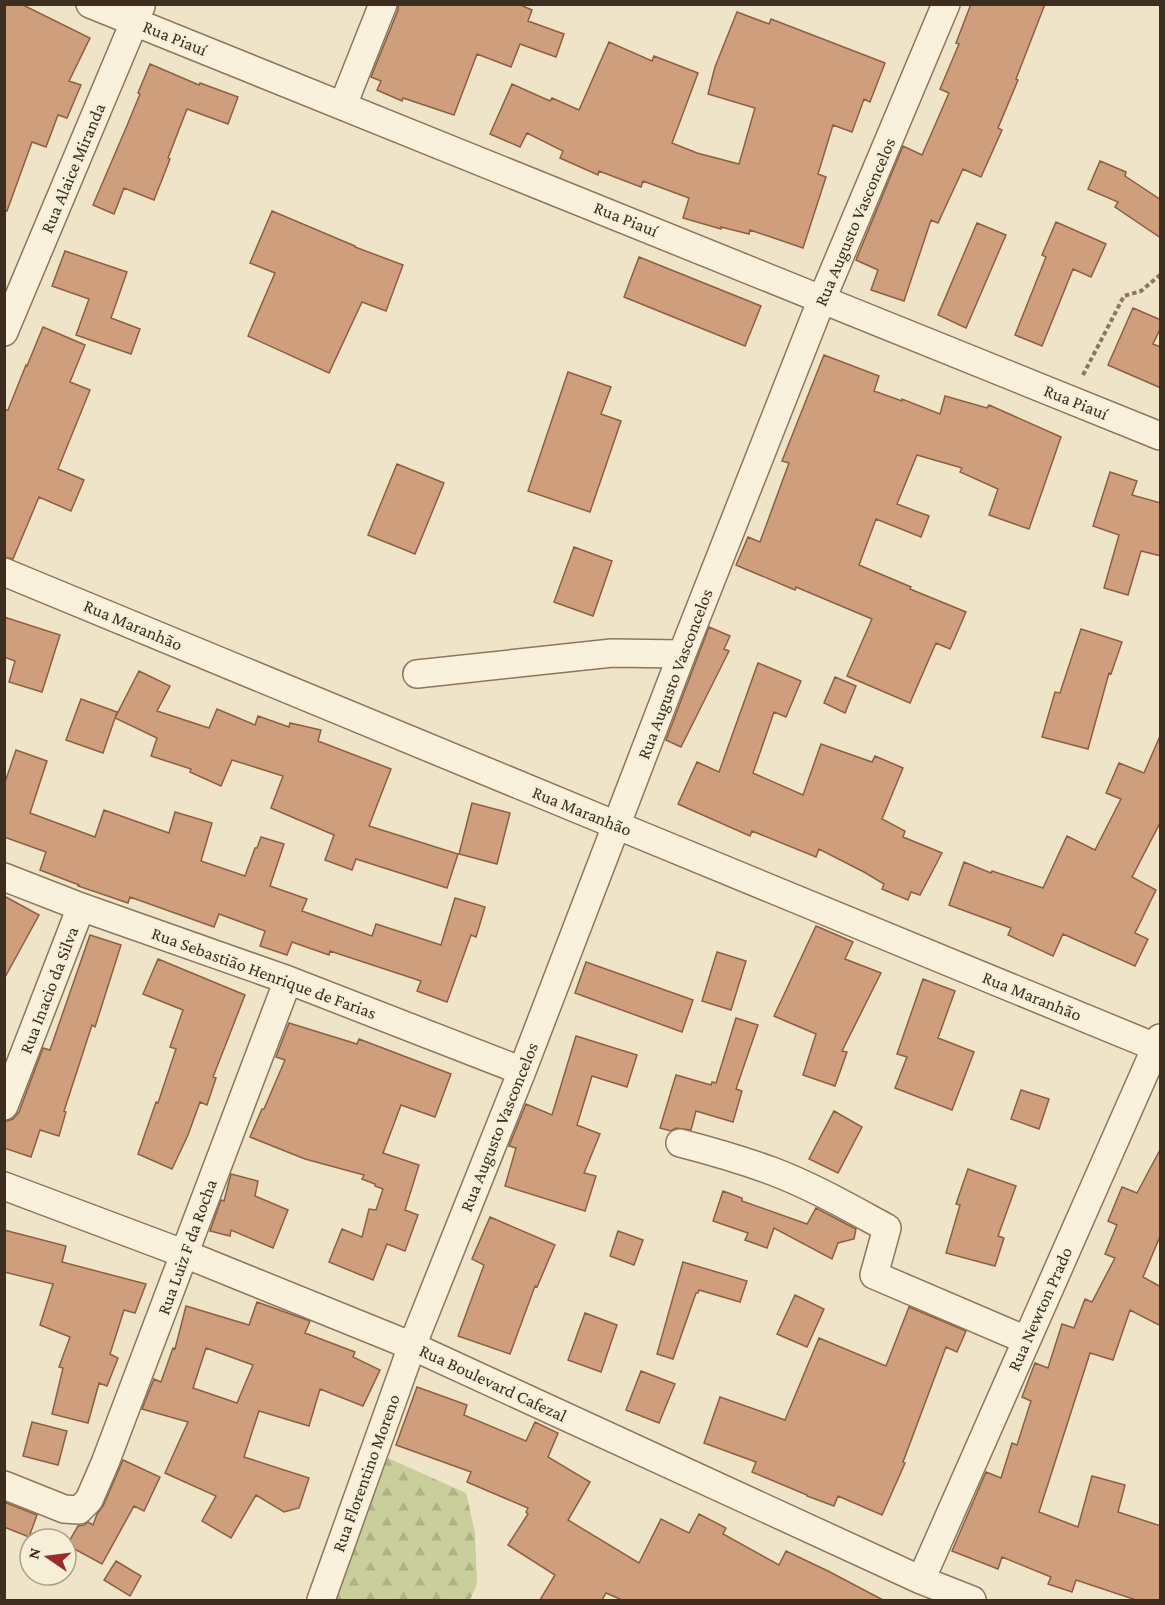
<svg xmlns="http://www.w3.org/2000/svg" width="1165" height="1605" viewBox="0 0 1165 1605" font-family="'Crimson Pro',serif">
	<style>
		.forest { fill: url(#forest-firs) }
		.building { fill: #cf9f7d; stroke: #8d5f41; stroke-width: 1.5; fill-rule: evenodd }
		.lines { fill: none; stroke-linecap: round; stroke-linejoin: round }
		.minor-casing { stroke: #8d765c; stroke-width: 30 }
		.path { stroke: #8d765c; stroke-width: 4; stroke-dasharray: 4.5 3; stroke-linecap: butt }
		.minor { stroke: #faf1dc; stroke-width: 27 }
		.labels { text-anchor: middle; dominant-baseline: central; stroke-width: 5; stroke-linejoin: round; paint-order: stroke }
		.street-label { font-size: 18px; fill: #3d2e20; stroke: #f7eed8 }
	</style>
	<defs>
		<pattern id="forest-firs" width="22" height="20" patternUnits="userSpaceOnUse" patternTransform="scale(1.5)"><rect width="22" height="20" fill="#c9cf9b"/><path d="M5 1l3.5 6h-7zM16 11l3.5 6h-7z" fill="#aeb285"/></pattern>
	</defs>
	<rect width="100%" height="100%" fill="#f0e4c8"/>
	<path class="forest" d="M 388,1458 L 466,1493 L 475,1533 L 477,1584 L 470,1600 L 333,1600 Z"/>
	<path class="building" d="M 4,4 L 21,4 L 90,38 L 69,81 L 81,85 L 67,118 L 58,115 L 46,147 L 32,142 L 7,211 L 4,211 Z
		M 398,4 L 518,4 L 532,10 L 528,21 L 564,34 L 556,57 L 520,44 L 511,67 L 477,54 L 454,115 L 403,98 L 402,101 L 377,90 L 381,81 L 371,77 L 398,10 Z
		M 971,4 L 1045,4 L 1016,79 L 1018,80 L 998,128 L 1002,130 L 981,177 L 963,169 L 938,223 L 931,220 L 904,301 L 871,290 L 878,270 L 856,260 L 903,146 L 922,155 L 949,93 L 940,89 L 959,44 L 956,43 Z
		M 737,12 L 769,24 L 771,19 L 885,63 L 870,102 L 864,99 L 852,132 L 833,125 L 818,174 L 826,177 L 803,248 L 750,230 L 749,234 L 721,227 L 721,229 L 683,218 L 689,198 L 643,181 L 641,187 L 599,171 L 598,175 L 560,158 L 563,151 L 527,133 L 520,147 L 490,134 L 512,84 L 550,101 L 552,98 L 579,110 L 609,42 L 652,61 L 654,56 L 698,73 L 672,143 L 697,153 L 739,164 L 755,108 L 708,94 L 715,67 Z
		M 150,64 L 199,85 L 200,83 L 238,97 L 228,124 L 187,109 L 168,158 L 170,159 L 154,200 L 124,188 L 114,214 L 93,205 L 126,128 L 140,94 L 138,93 Z
		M 1100,161 L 1126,172 L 1125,176 L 1161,200 L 1161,238 L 1115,207 L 1118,202 L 1088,189 Z
		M 272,211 L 355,246 L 355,247 L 403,265 L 386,311 L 362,302 L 329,373 L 248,336 L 275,273 L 250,263 Z
		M 1056,222 L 1106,244 L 1091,277 L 1073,269 L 1042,346 L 1015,335 L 1046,257 L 1042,255 Z
		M 977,223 L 1006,235 L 966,328 L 938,315 Z
		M 65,251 L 127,272 L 111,318 L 140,329 L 131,354 L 76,335 L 89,299 L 52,286 Z
		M 639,257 L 761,306 L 745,346 L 624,297 Z
		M 1133,308 L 1161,320 L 1161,327 L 1153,344 L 1161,347 L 1161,388 L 1108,365 Z
		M 43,327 L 85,345 L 70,382 L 90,390 L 58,469 L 84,480 L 71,511 L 39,497 L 13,559 L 4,557 L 4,410 L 8,410 L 26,365 L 27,366 Z
		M 824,355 L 879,376 L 874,391 L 902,401 L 902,399 L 940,414 L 945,396 L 987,408 L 989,405 L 1061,437 L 1029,529 L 989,515 L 998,489 L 960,472 L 962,468 L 917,455 L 897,504 L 929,516 L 921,537 L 876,519 L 859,565 L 911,587 L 910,589 L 966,612 L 950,649 L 936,643 L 910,703 L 847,676 L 872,619 L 796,587 L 795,590 L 736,565 L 748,537 L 760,542 L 789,463 L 782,461 Z
		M 568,372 L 611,387 L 601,414 L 621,421 L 590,512 L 528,491 Z
		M 397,464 L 444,483 L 415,554 L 368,535 Z
		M 1110,472 L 1137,481 L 1132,495 L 1161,503 L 1161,556 L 1141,551 L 1128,595 L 1104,588 L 1119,535 L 1093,526 Z
		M 574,547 L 612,561 L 593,616 L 554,602 Z
		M 4,617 L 60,635 L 42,692 L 9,682 L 15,661 L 4,657 Z
		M 709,627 L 730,636 L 724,649 L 729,651 L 681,747 L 666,740 Z
		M 1081,629 L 1122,642 L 1111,674 L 1109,673 L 1088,749 L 1042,737 L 1055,692 L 1060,693 Z
		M 758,663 L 801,681 L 786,717 L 774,712 L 753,773 L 803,795 L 821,744 L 872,762 L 875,756 L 903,768 L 882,819 L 905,831 L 903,837 L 942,853 L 920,895 L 911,892 L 908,900 L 882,889 L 884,884 L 864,872 L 819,849 L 816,857 L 752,831 L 750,836 L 678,804 L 697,762 L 719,772 Z
		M 139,671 L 170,686 L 157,711 L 209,728 L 217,709 L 255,725 L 258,716 L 289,727 L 290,723 L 321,730 L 318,741 L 391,769 L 369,826 L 458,854 L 447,888 L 356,859 L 352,870 L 325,860 L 334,835 L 271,808 L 283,776 L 232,760 L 221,786 L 190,772 L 191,769 L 151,756 L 157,738 L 115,718 Z
		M 835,677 L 856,686 L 845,713 L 824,703 Z
		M 81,699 L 117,712 L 103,753 L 66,740 Z
		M 1160,736 L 1161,821 L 1132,877 L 1156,890 L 1135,933 L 1148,939 L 1135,966 L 1063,934 L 1053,956 L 1008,935 L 1011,928 L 949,905 L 964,862 L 991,873 L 992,871 L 1043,888 L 1067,836 L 1095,850 L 1121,799 L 1106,793 L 1119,763 L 1144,773 Z
		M 16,750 L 47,761 L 30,813 L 95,837 L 104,810 L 169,833 L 175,812 L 212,823 L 201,861 L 245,876 L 255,848 L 257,848 L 261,837 L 284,844 L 270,886 L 307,899 L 302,911 L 372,936 L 376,924 L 441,945 L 455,898 L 485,907 L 476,937 L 471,935 L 447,1002 L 417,991 L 421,981 L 330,951 L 329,955 L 292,942 L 287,955 L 260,946 L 265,931 L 219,914 L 214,927 L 130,897 L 128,903 L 78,886 L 79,885 L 40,870 L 46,852 L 4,837 L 4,785 Z
		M 472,803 L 510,813 L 497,864 L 459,854 Z
		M 4,896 L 39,915 L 4,979 Z
		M 816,926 L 853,942 L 845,959 L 881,973 L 842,1051 L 847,1052 L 835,1086 L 803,1075 L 816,1034 L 774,1016 Z
		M 90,935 L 121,945 L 95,1027 L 92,1025 L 64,1111 L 66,1112 L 59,1136 L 40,1130 L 31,1157 L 4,1148 L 4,1122 L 13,1119 L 19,1112 L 43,1048 L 50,1050 Z
		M 717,952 L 746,961 L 731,1010 L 702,1001 Z
		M 158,959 L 245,995 L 213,1077 L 216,1078 L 207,1105 L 200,1102 L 188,1135 L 172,1169 L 138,1154 L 156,1102 L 158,1103 L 176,1049 L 170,1047 L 183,1010 L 143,994 Z
		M 586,962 L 693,1000 L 682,1032 L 575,993 Z
		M 923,979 L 955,991 L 938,1038 L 974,1052 L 952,1110 L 895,1088 L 907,1057 L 897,1054 Z
		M 736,1018 L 758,1025 L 736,1089 L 742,1091 L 733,1122 L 696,1111 L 691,1130 L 676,1128 L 671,1131 L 660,1128 L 676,1075 L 711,1085 L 712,1082 L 716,1083 Z
		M 289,1023 L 357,1044 L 359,1039 L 451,1074 L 435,1117 L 401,1105 L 383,1153 L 419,1165 L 405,1210 L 418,1215 L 405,1251 L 387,1244 L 373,1280 L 329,1262 L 342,1229 L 362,1237 L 369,1209 L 376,1210 L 383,1189 L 375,1186 L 375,1184 L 362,1179 L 364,1175 L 305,1159 L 250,1137 L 262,1109 L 264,1109 L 285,1060 L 276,1057 Z
		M 576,1036 L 637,1055 L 627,1087 L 592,1076 L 577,1125 L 600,1134 L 584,1173 L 596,1176 L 585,1211 L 505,1186 L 516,1148 L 509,1146 L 526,1104 L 552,1115 Z
		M 1021,1090 L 1049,1099 L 1039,1129 L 1011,1119 Z
		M 834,1111 L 862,1127 L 838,1173 L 809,1159 Z
		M 1161,1148 L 1161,1234 L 1143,1277 L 1161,1287 L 1161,1326 L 1130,1310 L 1113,1360 L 1090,1353 L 1039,1512 L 1078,1527 L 1092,1476 L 1125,1485 L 1118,1512 L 1161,1526 L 1161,1600 L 1136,1600 L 1076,1580 L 1072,1592 L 1048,1584 L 1051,1577 L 1002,1557 L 998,1569 L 952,1551 L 986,1472 L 1001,1478 L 1012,1443 L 1017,1445 L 1031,1401 L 1022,1397 L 1035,1363 L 1048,1368 L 1062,1324 L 1074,1328 L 1085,1299 L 1092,1302 L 1115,1258 L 1105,1254 L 1117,1225 L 1108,1221 L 1122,1187 L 1137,1193 Z
		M 968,1169 L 1016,1186 L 998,1236 L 1004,1238 L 995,1266 L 946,1253 L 960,1205 L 956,1204 Z
		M 231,1174 L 258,1181 L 255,1196 L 288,1210 L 273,1248 L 231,1230 L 230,1236 L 210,1231 L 221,1200 L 224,1201 Z
		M 723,1191 L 742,1198 L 742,1201 L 807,1224 L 816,1208 L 856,1229 L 854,1239 L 838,1243 L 832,1259 L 774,1228 L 767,1248 L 745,1240 L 748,1233 L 713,1221 Z
		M 490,1217 L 555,1245 L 537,1287 L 535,1286 L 510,1354 L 458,1336 L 484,1265 L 472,1259 Z
		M 4,1230 L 66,1246 L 62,1262 L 146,1284 L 135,1313 L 124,1310 L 110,1354 L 118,1358 L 107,1386 L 99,1383 L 88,1423 L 52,1414 L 63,1368 L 59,1367 L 70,1337 L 40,1325 L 53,1284 L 4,1272 Z
		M 618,1231 L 643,1240 L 634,1265 L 610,1256 Z
		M 683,1262 L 747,1281 L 740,1302 L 699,1290 L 698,1293 L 696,1293 L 673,1359 L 657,1354 Z
		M 795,1295 L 824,1309 L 807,1347 L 777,1334 Z
		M 257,1302 L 310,1321 L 305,1333 L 355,1352 L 353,1357 L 380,1370 L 363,1406 L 320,1389 L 309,1426 L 259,1411 L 244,1457 L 309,1478 L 299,1508 L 284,1512 L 256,1495 L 231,1538 L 202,1521 L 216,1496 L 165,1473 L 188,1422 L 142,1409 L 154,1379 L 161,1382 L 173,1348 L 175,1349 L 186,1306 L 249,1325 ZM 206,1348 L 253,1365 L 237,1403 L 193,1388 Z
		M 909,1307 L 966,1331 L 957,1352 L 946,1347 L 903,1462 L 905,1463 L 882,1515 L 838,1496 L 834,1506 L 807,1496 L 807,1495 L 752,1472 L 756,1462 L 704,1443 L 720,1397 L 785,1420 L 819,1338 L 886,1366 Z
		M 585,1313 L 617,1325 L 601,1372 L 568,1360 Z
		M 641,1371 L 675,1384 L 659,1423 L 626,1410 Z
		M 417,1387 L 467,1405 L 464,1415 L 526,1441 L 535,1422 L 558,1433 L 548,1457 L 590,1482 L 568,1520 L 639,1563 L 661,1519 L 689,1533 L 699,1514 L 726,1528 L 723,1534 L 779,1565 L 786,1551 L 828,1571 L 883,1600 L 622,1600 L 606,1593 L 602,1600 L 540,1600 L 555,1575 L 508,1545 L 528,1514 L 526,1512 L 528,1508 L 467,1482 L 471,1472 L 396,1445 Z
		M 32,1422 L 67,1431 L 58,1465 L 23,1456 Z
		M 123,1460 L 160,1477 L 144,1511 L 134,1506 L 102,1564 L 67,1545 L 78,1526 L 84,1525 L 88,1522 L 93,1525 L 97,1514 L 103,1506 Z
		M 4,1502 L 37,1515 L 29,1537 L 4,1527 Z
		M 116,1561 L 141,1576 L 130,1596 L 104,1580 Z"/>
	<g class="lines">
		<defs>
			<path id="minor" d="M 90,4 L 1160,436
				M 343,105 L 383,4
				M 4,332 L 141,6
				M 4,572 L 616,825 L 1160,1049
				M 417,674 L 612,653 L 682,654
				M 4,877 L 81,907 L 288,980 L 522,1071
				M 4,1106 L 81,907
				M 680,1143 C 711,1151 742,1160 772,1171 C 812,1186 850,1208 887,1228 L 874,1275 L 1026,1340
				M 4,1186 L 185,1254 L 412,1346 L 921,1580 L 972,1600
				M 4,1485 L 64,1509 L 79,1510 L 89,1500 L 105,1463 L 288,980
				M 921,1580 L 1160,1038
				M 321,1600 L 412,1346 L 522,1071 L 682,654 L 822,299 L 946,4"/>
		</defs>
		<use href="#minor" class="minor-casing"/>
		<path class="path" d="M 1083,375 L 1124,296 L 1141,291 L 1160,275"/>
		<use href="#minor" class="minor"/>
	</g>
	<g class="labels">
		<g class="street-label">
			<text transform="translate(175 38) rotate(22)">Rua Piauí</text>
			<text transform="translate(73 168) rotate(-67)">Rua Alaice Miranda</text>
			<text transform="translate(626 219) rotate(22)">Rua Piauí</text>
			<text transform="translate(855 222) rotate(-67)">Rua Augusto Vasconcelos</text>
			<text transform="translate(1076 402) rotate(22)">Rua Piauí</text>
			<text transform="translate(133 625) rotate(23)">Rua Maranhão</text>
			<text transform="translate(675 674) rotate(-69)">Rua Augusto Vasconcelos</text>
			<text transform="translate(582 811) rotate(22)">Rua Maranhão</text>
			<text transform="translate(264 973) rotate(20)">Rua Sebastião Henrique de Farias</text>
			<text transform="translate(49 990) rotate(-69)">Rua Inacio da Silva</text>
			<text transform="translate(1032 996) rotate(22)">Rua Maranhão</text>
			<text transform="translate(499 1127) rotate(-68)">Rua Augusto Vasconcelos</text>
			<text transform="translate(187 1247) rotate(-70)">Rua Luiz F da Rocha</text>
			<text transform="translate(1040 1309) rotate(-66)">Rua Newton Prado</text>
			<text transform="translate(493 1383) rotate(25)">Rua Boulevard Cafezal</text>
			<text transform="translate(366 1473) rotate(-70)">Rua Florentino Moreno</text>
		</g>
	</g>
	<rect width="1165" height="1605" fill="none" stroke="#3d2e20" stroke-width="12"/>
	<g transform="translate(48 1557) rotate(284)"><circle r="28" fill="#f7eed8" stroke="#ada18e" stroke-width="1.5"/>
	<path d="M0-4.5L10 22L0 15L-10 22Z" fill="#9e2a2b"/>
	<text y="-9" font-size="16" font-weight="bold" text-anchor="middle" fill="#3d2e20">N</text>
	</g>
</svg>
